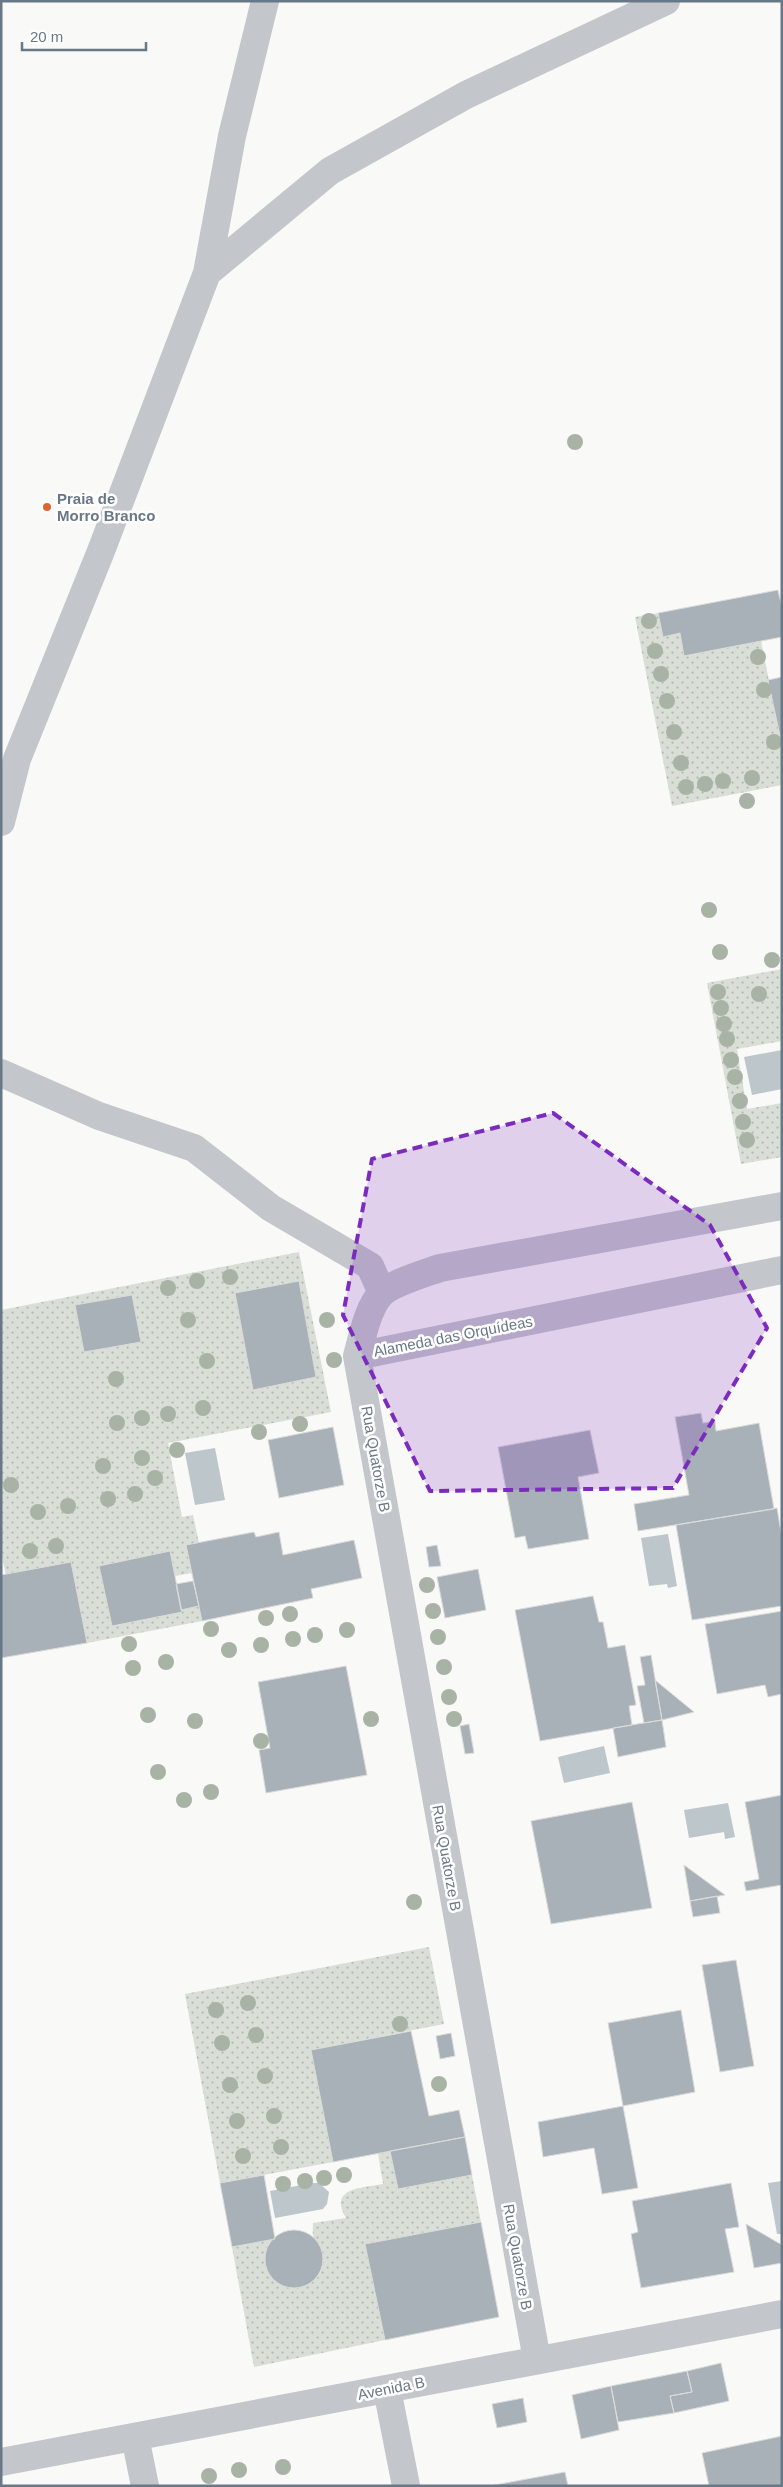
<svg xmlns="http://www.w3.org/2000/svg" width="783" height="2487" viewBox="0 0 783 2487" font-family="Helvetica,sans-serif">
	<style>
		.grass { fill: url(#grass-dots) }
		.water { fill: #bcc6cb }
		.building { fill: #a9b1b8; stroke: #dbdbd9 }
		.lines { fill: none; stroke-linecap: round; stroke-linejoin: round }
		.minor { stroke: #c3c6ca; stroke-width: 28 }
		.tree { fill: #a8b3a6 }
		.marked { fill: #7b2cbf; fill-opacity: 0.2; stroke: #7b2cbf; stroke-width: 4; stroke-dasharray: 10 6; stroke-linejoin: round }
		.poi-dot { fill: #df6331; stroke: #fff; stroke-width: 2 }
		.labels { text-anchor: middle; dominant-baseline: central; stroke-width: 5; stroke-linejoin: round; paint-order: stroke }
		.poi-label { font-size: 15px; font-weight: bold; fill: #697887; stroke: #fff; text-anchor: start }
		.street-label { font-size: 15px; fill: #697887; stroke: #fff }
	</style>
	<defs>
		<pattern id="grass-dots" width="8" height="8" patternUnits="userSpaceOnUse" patternTransform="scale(1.25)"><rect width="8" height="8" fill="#d9ded6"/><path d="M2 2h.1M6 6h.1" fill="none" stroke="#b4b9b3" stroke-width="1.8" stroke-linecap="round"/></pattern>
	</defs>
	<rect width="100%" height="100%" fill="#f9f9f7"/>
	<path class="grass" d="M 658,613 L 663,636 L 680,633 L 685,656 L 761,641 L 782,745 L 782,785 L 672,806 L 635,617 Z
		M 782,969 L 782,1041 L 737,1049 L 747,1109 L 782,1103 L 782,1157 L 741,1164 L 707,983 Z
		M 299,1252 L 331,1412 L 168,1443 L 182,1517 L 193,1515 L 199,1543 L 186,1546 L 192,1573 L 175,1576 L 170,1552 L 100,1566 L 112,1626 L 182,1612 L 181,1610 L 199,1606 L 202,1621 L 87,1643 L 71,1562 L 6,1575 L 1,1552 L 1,1310 Z
		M 429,1947 L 444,2024 L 311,2050 L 333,2162 L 220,2183 L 185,1994 Z
		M 390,2151 L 398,2189 L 472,2175 L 481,2222 L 366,2244 L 385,2340 L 254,2367 L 232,2247 L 275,2239 C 269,2244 267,2248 266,2256 C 261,2292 318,2300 323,2263 C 324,2252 319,2247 314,2238 C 312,2235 313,2228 313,2223 L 346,2218 C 328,2188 361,2188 383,2184 L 378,2153 Z"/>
	<path class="water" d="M 782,1050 L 782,1089 L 752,1095 L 744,1057 Z
		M 215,1448 L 225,1500 L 195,1505 L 185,1453 Z
		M 668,1534 L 677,1586 L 668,1588 L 667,1584 L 649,1586 L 641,1538 Z
		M 604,1746 L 610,1773 L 564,1783 L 558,1757 Z
		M 728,1803 L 735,1837 L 725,1839 L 724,1832 L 689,1838 L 684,1810 Z
		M 782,2181 L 782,2234 L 777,2234 L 768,2183 Z
		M 312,2183 L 319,2183 L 329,2192 L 327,2204 L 323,2209 L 275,2218 L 270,2191 Z"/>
	<path class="building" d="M 778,590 L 782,608 L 782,637 L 684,656 L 680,633 L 663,637 L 658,613 Z
		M 782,677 L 782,745 L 768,680 Z
		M 299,1281 L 316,1377 L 253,1390 L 235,1293 Z
		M 132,1295 L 141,1342 L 84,1352 L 75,1305 Z
		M 701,1413 L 703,1423 L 715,1421 L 716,1431 L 759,1423 L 774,1509 L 638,1531 L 634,1504 L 689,1495 L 675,1417 Z
		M 333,1427 L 344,1485 L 279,1498 L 268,1440 Z
		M 590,1430 L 599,1473 L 578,1477 L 589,1539 L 528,1549 L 525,1536 L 515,1538 L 498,1447 Z
		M 777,1508 L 782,1538 L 782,1606 L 692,1620 L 676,1525 Z
		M 254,1532 L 256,1537 L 279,1532 L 283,1555 L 354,1540 L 362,1578 L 311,1589 L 313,1598 L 202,1621 L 186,1545 Z
		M 437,1545 L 441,1566 L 429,1567 L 426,1547 Z
		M 170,1551 L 182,1612 L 112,1626 L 99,1566 Z
		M 71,1562 L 87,1643 L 1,1658 L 1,1575 Z
		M 478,1569 L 486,1610 L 445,1618 L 437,1577 Z
		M 193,1581 L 199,1606 L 181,1610 L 176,1584 Z
		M 593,1596 L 599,1622 L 603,1622 L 608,1648 L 625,1645 L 636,1705 L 629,1706 L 632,1725 L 540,1741 L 515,1610 Z
		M 782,1611 L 782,1694 L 768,1697 L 765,1685 L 717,1694 L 705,1624 Z
		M 651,1655 L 662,1720 L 644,1723 L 637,1686 L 645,1685 L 640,1657 Z
		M 346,1666 L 367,1775 L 266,1793 L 259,1750 L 270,1748 L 258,1682 Z
		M 655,1680 L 694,1712 L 662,1720 Z
		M 662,1720 L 666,1747 L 618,1757 L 613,1728 Z
		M 469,1724 L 474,1753 L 465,1754 L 460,1726 Z
		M 782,1795 L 782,1885 L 746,1891 L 744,1882 L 759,1879 L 745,1802 Z
		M 632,1802 L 652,1908 L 551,1924 L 531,1821 Z
		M 684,1865 L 725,1895 L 690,1901 Z
		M 717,1896 L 720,1913 L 693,1917 L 690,1901 Z
		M 736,1960 L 754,2066 L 720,2072 L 702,1965 Z
		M 681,2010 L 695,2092 L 623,2106 L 608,2023 Z
		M 411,2031 L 429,2116 L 459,2110 L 465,2137 L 333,2162 L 311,2050 Z
		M 451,2033 L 455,2056 L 440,2059 L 436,2036 Z
		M 623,2106 L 638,2188 L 602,2194 L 594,2148 L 543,2157 L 538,2122 Z
		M 465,2137 L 472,2175 L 398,2189 L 390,2151 Z
		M 264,2175 L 275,2239 L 232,2247 L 220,2183 Z
		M 731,2183 L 739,2227 L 725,2229 L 734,2272 L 641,2288 L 631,2234 L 638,2232 L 632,2201 Z
		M 481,2222 L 499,2317 L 385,2340 L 365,2244 Z
		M 746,2224 L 782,2245 L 782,2263 L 754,2268 Z
		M265 2259a29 29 0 1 1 58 0a29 29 0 1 1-58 0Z
		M 721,2363 L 729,2401 L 674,2413 L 670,2396 L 692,2392 L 687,2371 Z
		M 687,2371 L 692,2392 L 670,2396 L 674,2413 L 618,2422 L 611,2386 Z
		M 611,2386 L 619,2430 L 581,2439 L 572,2395 Z
		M 523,2398 L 527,2422 L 497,2428 L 492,2404 Z
		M 782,2436 L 782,2486 L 709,2486 L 702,2453 Z
		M 565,2472 L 568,2486 L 489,2486 Z"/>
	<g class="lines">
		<path class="minor" d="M 207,273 L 232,136 L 265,1
			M 1,822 L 17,759 L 101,551 L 207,273 L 330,171 L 466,95 L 666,1
			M 1,1073 L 99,1116 L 194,1148 L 271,1208 L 370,1266 L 382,1293
			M 357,1356 L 782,1270
			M 537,2360 L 357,1356 C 362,1338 368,1306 382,1293 C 393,1283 426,1273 440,1268 L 782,1206
			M 387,2389 L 406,2486
			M 135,2437 L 145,2486
			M 1,2462 L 782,2314"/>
	</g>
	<g class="tree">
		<circle cx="575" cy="442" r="8"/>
		<circle cx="649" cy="621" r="8"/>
		<circle cx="655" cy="651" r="8"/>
		<circle cx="758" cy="657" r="8"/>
		<circle cx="661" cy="674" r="8"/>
		<circle cx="764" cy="690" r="8"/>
		<circle cx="667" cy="701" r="8"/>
		<circle cx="674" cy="732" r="8"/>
		<circle cx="774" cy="742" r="8"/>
		<circle cx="681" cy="763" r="8"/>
		<circle cx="752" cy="778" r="8"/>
		<circle cx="723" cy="781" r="8"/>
		<circle cx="705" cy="784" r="8"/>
		<circle cx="686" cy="787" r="8"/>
		<circle cx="747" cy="801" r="8"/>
		<circle cx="709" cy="910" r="8"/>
		<circle cx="720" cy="952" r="8"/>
		<circle cx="772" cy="960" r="8"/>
		<circle cx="718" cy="992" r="8"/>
		<circle cx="759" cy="994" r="8"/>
		<circle cx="721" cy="1008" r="8"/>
		<circle cx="724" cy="1024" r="8"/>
		<circle cx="727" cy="1039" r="8"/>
		<circle cx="731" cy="1060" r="8"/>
		<circle cx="735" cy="1077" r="8"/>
		<circle cx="740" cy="1101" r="8"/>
		<circle cx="743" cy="1122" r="8"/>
		<circle cx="747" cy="1140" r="8"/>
		<circle cx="230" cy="1277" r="8"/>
		<circle cx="197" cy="1281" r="8"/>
		<circle cx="168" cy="1288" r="8"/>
		<circle cx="188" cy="1320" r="8"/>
		<circle cx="327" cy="1320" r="8"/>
		<circle cx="334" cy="1360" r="8"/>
		<circle cx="207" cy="1361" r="8"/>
		<circle cx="116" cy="1379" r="8"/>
		<circle cx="203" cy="1408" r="8"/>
		<circle cx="168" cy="1414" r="8"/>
		<circle cx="142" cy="1418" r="8"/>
		<circle cx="117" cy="1423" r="8"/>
		<circle cx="300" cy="1424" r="8"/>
		<circle cx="259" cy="1432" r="8"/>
		<circle cx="177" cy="1450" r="8"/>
		<circle cx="142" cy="1458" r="8"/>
		<circle cx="103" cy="1466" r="8"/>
		<circle cx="155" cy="1478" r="8"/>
		<circle cx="11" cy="1485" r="8"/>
		<circle cx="135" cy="1494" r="8"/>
		<circle cx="108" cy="1499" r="8"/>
		<circle cx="68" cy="1506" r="8"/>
		<circle cx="38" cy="1512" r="8"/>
		<circle cx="56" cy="1546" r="8"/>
		<circle cx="30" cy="1551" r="8"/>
		<circle cx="427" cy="1585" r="8"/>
		<circle cx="433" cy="1611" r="8"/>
		<circle cx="290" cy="1614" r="8"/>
		<circle cx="266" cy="1618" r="8"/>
		<circle cx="211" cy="1629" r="8"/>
		<circle cx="347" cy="1630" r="8"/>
		<circle cx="315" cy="1635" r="8"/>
		<circle cx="438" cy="1637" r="8"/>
		<circle cx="293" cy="1639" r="8"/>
		<circle cx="129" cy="1644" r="8"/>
		<circle cx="261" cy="1645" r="8"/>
		<circle cx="229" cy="1650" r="8"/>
		<circle cx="166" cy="1662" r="8"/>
		<circle cx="444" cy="1667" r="8"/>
		<circle cx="133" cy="1668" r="8"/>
		<circle cx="449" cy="1697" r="8"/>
		<circle cx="148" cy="1715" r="8"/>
		<circle cx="371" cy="1719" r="8"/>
		<circle cx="454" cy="1719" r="8"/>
		<circle cx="195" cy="1721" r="8"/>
		<circle cx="261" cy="1741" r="8"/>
		<circle cx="158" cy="1772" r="8"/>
		<circle cx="211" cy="1792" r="8"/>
		<circle cx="184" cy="1800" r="8"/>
		<circle cx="414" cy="1902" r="8"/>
		<circle cx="248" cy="2003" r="8"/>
		<circle cx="216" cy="2010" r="8"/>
		<circle cx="400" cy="2024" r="8"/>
		<circle cx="256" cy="2035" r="8"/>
		<circle cx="222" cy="2043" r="8"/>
		<circle cx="265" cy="2076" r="8"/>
		<circle cx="439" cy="2084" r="8"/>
		<circle cx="230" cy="2085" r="8"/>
		<circle cx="274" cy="2116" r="8"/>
		<circle cx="237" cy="2121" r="8"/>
		<circle cx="281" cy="2147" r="8"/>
		<circle cx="243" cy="2156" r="8"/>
		<circle cx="344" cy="2175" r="8"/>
		<circle cx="324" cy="2178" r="8"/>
		<circle cx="305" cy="2181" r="8"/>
		<circle cx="283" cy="2184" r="8"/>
		<circle cx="283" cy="2467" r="8"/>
		<circle cx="239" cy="2470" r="8"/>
		<circle cx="209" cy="2476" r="8"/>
	</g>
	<path class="marked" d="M 553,1113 L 710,1225 L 767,1328 L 673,1488 L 430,1491 L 343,1315 L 372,1159 Z"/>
	<circle class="poi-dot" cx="47" cy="507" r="5"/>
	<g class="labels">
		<g class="poi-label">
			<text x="57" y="498">Praia de<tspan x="57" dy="17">Morro Branco</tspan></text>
		</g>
		<g class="street-label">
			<text transform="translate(453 1336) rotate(-11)">Alameda das Orquídeas</text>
			<text transform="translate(376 1459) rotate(80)">Rua Quatorze B</text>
			<text transform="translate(447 1858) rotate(80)">Rua Quatorze B</text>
			<text transform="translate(518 2257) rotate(80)">Rua Quatorze B</text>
			<text transform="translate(391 2388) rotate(-11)">Avenida B</text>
		</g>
	</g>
	<rect width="783" height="2487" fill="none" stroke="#697887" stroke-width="5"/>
	<path d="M22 42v8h124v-8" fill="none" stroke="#697887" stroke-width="2.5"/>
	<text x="30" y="42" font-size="15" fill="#697887" stroke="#ffffff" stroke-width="4" paint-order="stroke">20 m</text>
</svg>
